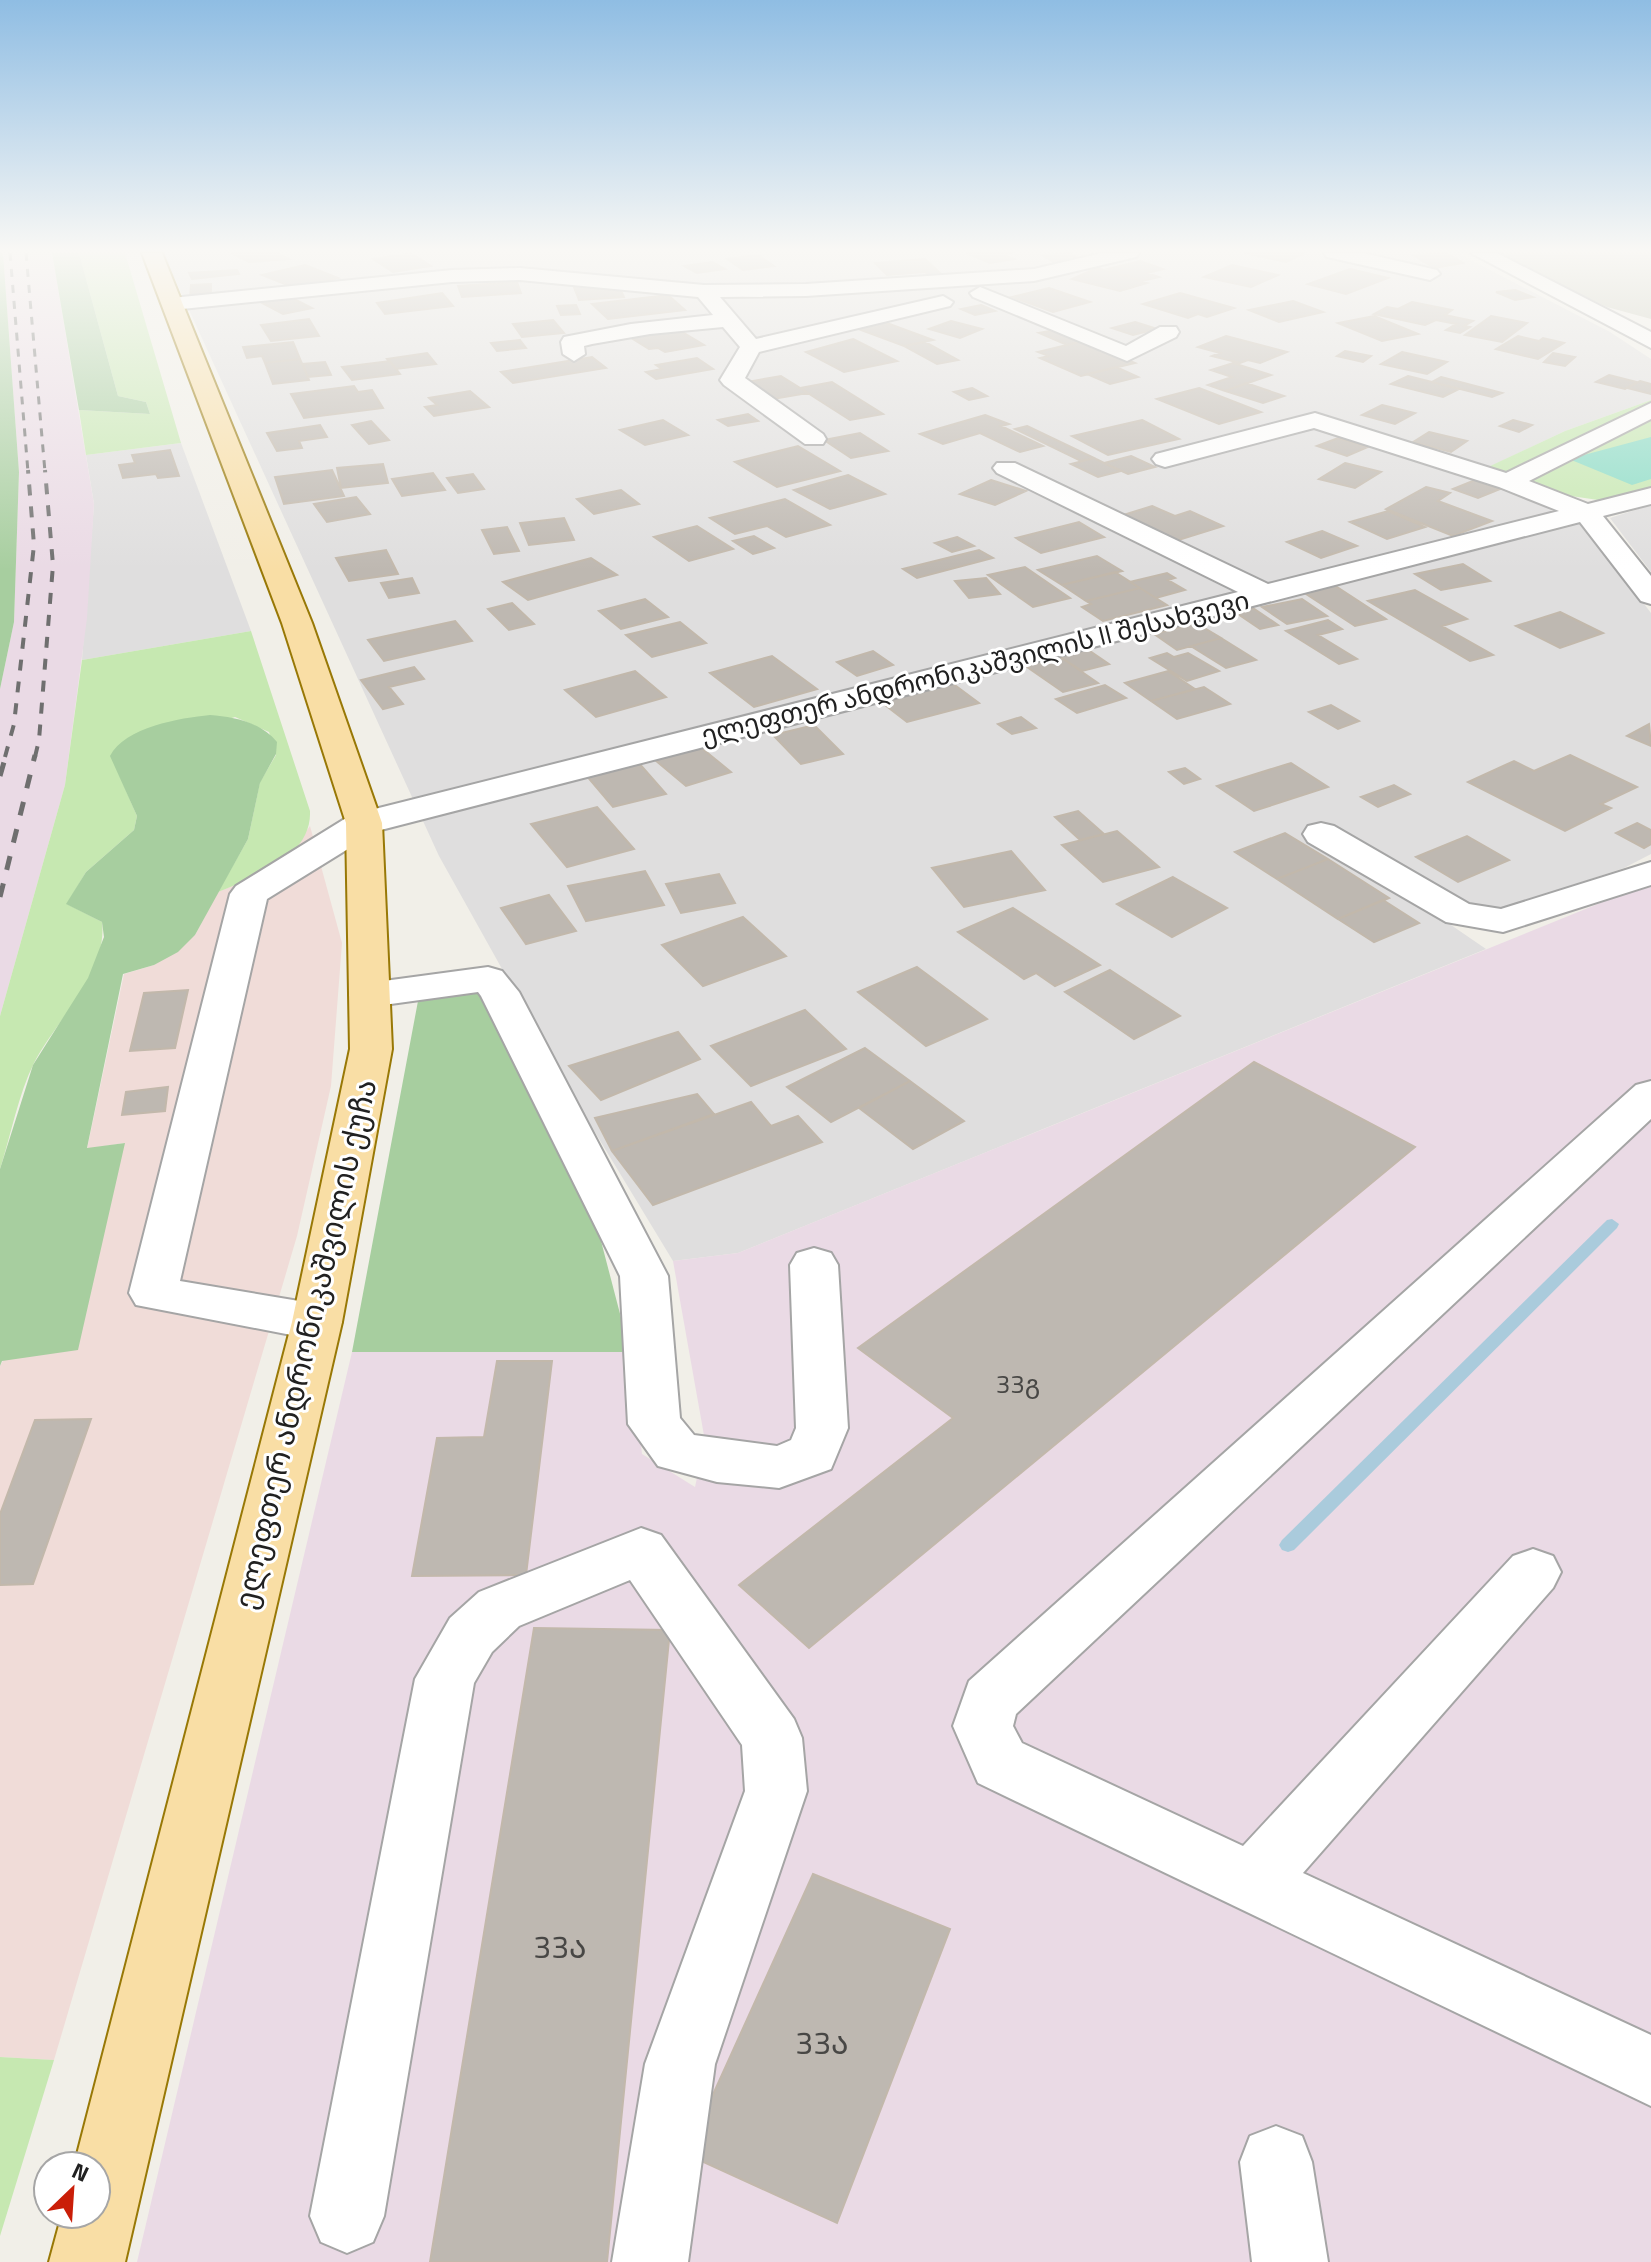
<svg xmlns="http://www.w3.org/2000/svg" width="1651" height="2262" viewBox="0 0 1651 2262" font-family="'Titillium Web','Noto Sans Georgian',sans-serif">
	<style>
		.residential { fill: #dfdede }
		.commercial { fill: #f0dcd8 }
		.industrial { fill: #eadae5 }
		.construction { fill: #c3c5b4 }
		.grass { fill: #c6e8b1 }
		.forest { fill: #a7ce9f }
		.pitch { fill: #8adcc6 }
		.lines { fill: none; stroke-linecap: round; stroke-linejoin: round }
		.stream { fill: #aacbdc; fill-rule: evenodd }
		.building { fill: #beb8b1; stroke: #c2b8ab; stroke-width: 2 }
		.minor-casing { stroke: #a5a5a5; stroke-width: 4 }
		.major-casing { stroke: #987806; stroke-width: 4 }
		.minor { fill: #fff; fill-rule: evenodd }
		.major { fill: #f9dea5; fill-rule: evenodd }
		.rail-far2 { stroke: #6f6f6f; stroke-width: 3; stroke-dasharray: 8 8; stroke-linecap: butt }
		.rail-far1 { stroke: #6f6f6f; stroke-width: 4; stroke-dasharray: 11 11; stroke-linecap: butt }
		.rail { stroke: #6f6f6f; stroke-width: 5; stroke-dasharray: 14 14; stroke-linecap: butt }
		.labels { text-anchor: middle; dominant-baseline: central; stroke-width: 6; stroke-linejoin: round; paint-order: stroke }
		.far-street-label { font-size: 26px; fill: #212121; stroke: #fff }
		.number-label { font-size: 26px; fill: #484745 }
		.street-label { font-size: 30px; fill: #212121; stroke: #fff }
		.near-number-label { font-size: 32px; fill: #484745 }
	</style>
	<rect width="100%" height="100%" fill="#f1efe8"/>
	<path class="residential" d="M 163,253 L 1457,253 L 1610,332 L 1651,359 L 1651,400 L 1565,431 L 1472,475 L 1558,507 L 1585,527 L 1651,613 L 1651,854 L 1624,868 L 1451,925 L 1486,949 L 738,1253 L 673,1261 L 573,1096 L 439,856 Z
		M 181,443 L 251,631 L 82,660 L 94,504 L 86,455 Z
		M 1651,505 L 1651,572 L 1610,518 Z"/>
	<path class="commercial" d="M 310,826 L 342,943 L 331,1086 L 297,1236 L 54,2060 L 0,2057 L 0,1366 L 124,1143 L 87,1149 L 124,974 L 154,965 L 195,935 L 218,892 L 273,868 L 292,851 Z"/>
	<path class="industrial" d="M 3,253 L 52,253 L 94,504 L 87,618 L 65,785 L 0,1016 L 0,689 L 14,622 L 19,472 Z
		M 1651,886 L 1651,2262 L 137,2262 L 352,1352 L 630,1352 L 642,1454 L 695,1487 L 705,1441 L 673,1261 L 738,1253 L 1620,895 Z"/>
	<path class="construction" d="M 1496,253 L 1651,253 L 1651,319 L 1607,307 Z"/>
	<path class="grass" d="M 79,253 L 125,253 L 181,443 L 86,455 L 79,410 L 150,414 L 146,402 L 118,396 Z
		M 1651,400 L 1651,488 L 1605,501 L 1571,496 L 1488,467 L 1565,431 Z
		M 251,631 L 310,811 C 312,858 253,877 218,892 L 248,839 L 260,782 L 276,755 L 269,732 L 235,717 L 111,756 L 137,816 L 134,830 L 86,872 L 67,904 L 102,922 C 108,974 56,1020 34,1063 C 18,1095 11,1135 0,1169 L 0,1016 L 65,785 L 82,660 Z
		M 0,2057 L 54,2060 L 0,2236 Z"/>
	<path class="forest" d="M 0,253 L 3,253 L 19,472 L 14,622 L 0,689 Z
		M 52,253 L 79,253 L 118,396 L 146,402 L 150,414 L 79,410 Z
		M 210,715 C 234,717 261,722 277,742 L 276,754 L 260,783 L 248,839 L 195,935 L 178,952 L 154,965 L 123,974 L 87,1148 L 125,1143 L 78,1350 L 2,1361 L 0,1366 L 0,1169 L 33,1065 L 88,978 L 104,937 L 102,922 L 66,904 L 86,872 L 134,830 L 137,816 L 110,756 C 125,727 180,718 210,715 Z
		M 458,988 L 486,995 L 589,1195 L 630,1352 L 352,1352 L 418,1001 Z"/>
	<path class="pitch" d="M 1651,437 L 1651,479 L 1632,485 L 1569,459 Z"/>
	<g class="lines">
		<path class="stream" d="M 1612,1219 L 1619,1224 L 1617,1228 L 1294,1550 L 1288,1552 L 1282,1550 L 1279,1545 L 1282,1540 L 1607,1220 Z"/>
	</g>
	<path class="building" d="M 231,253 L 278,253 L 289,259 L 249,262 Z
		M 411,253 L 431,266 L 393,272 L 373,259 Z
		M 966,253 L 1013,253 L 1004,255 L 1014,259 L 990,263 Z
		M 1070,253 L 1081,260 L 1055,263 L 1042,255 Z
		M 1244,253 L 1305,253 L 1286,262 Z
		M 1447,253 L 1463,263 L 1434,268 L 1413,255 Z
		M 758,255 L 774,266 L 743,270 L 727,259 Z
		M 925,259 L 941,274 L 929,275 L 925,272 L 887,275 L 875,263 Z
		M 1140,261 L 1163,269 L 1147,273 L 1159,277 L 1142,281 L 1108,269 Z
		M 712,262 L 725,269 L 697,273 L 684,266 Z
		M 305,265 L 338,278 L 295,288 L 262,275 Z
		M 1232,265 L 1278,275 L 1251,287 L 1204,277 Z
		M 1097,268 L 1147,283 L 1120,291 L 1072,279 Z
		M 1350,269 L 1388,278 L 1346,294 L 1308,284 Z
		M 237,270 L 239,274 L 192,279 L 189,273 Z
		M 517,282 L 521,293 L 462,297 L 458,286 Z
		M 617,282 L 624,297 L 579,300 L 573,285 Z
		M 211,284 L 211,297 L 190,299 L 191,285 Z
		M 1049,288 L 1090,302 L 1053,312 L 1012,297 Z
		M 1515,290 L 1533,297 L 1515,300 L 1496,292 Z
		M 442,293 L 453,306 L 385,314 L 377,303 Z
		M 1180,293 L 1234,308 L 1207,317 L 1198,314 L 1188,318 L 1143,304 Z
		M 668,295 L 685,310 L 608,319 L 592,304 Z
		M 290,297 L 312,308 L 283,314 L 262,303 Z
		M 1293,301 L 1323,312 L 1279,322 L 1249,310 Z
		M 1412,302 L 1452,310 L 1445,315 L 1473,321 L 1464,326 L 1470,327 L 1460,333 L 1446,330 L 1456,324 L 1436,320 L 1425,325 L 1374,314 L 1387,307 L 1398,309 Z
		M 576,305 L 580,314 L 561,315 L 557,306 Z
		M 981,305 L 995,311 L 975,315 L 961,309 Z
		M 1374,316 L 1418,334 L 1382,341 L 1338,323 Z
		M 1491,316 L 1527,323 L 1502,342 L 1465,335 Z
		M 309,319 L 319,336 L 271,341 L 261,325 Z
		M 553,320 L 564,333 L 522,337 L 513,324 Z
		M 951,321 L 982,329 L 960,338 L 929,329 Z
		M 884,322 L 933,340 L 904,346 L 858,329 Z
		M 1135,322 L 1157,329 L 1133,335 L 1112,328 Z
		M 674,327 L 704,345 L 665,352 L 658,348 L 649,349 L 628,336 Z
		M 1055,330 L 1083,341 L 1067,345 L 1039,333 Z
		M 1226,336 L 1287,352 L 1260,363 L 1248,360 L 1240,363 L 1212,356 L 1220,353 L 1198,347 Z
		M 1518,336 L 1539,341 L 1543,338 L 1564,343 L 1538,359 L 1496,349 Z
		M 853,339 L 897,361 L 844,372 L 806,352 Z
		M 520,340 L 526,348 L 497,351 L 491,343 Z
		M 1083,341 L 1135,363 L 1081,376 L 1040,358 L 1049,356 L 1038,352 Z
		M 293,342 L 300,359 L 265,363 L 262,356 L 247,358 L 243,347 Z
		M 925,342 L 958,360 L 937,364 L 904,346 Z
		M 1345,351 L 1371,356 L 1363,362 L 1337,356 Z
		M 1402,352 L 1447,362 L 1427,374 L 1381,364 Z
		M 427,353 L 436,364 L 396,369 L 387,359 Z
		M 1553,353 L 1575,357 L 1565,366 L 1544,362 Z
		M 592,357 L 606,368 L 513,383 L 501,372 Z
		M 697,358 L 713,369 L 656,379 L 646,372 L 662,369 L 656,365 Z
		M 300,359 L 309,380 L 273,384 L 265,363 Z
		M 390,361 L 400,374 L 352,380 L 342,367 Z
		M 325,362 L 331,375 L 308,377 L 303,364 Z
		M 1233,363 L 1271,375 L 1225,391 L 1208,385 L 1232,377 L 1211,370 Z
		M 1116,367 L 1138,377 L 1110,384 L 1087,374 Z
		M 1609,375 L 1637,382 L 1625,389 L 1596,382 Z
		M 781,376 L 808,393 L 773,399 L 747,382 Z
		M 1408,376 L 1432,382 L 1459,389 L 1443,397 L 1391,384 Z
		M 1441,377 L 1502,393 L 1492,397 L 1432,382 Z
		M 1640,381 L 1651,384 L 1651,394 L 1627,388 Z
		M 832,382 L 883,414 L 850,420 L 800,388 Z
		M 1246,383 L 1284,396 L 1263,403 L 1225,391 Z
		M 354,386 L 358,392 L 372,390 L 383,408 L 304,418 L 291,394 Z
		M 972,388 L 987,396 L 969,400 L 954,392 Z
		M 1199,388 L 1261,412 L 1219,424 L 1157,399 Z
		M 470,391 L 489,407 L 434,416 L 425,407 L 437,405 L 429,398 Z
		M 1382,405 L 1415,413 L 1395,424 L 1362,415 Z
		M 748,414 L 758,421 L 728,426 L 718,420 Z
		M 985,415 L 1009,424 L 1001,426 L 1043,446 L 1020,452 L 980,433 L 943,444 L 920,434 Z
		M 663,420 L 688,435 L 645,445 L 620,430 Z
		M 1142,420 L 1179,439 L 1108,455 L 1072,436 Z
		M 1513,420 L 1532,425 L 1519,432 L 1500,426 Z
		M 371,421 L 389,440 L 369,444 L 352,425 Z
		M 320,425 L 327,437 L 299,441 L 302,448 L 277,451 L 267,433 Z
		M 1027,426 L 1094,458 L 1081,461 L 1015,429 Z
		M 1429,432 L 1467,441 L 1451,452 L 1413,442 Z
		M 860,433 L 888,451 L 851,458 L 824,440 Z
		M 1338,438 L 1368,447 L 1347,456 L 1317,446 Z
		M 798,446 L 840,471 L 777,487 L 735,462 Z
		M 170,450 L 179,476 L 158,478 L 156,474 L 123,478 L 119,465 L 135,463 L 132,455 Z
		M 1131,456 L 1155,467 L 1128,474 L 1104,463 Z
		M 1094,458 L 1104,463 L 1121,471 L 1098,477 L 1071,464 Z
		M 1345,463 L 1381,472 L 1355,488 L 1319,479 Z
		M 383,464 L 388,483 L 341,488 L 337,468 Z
		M 332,470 L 344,496 L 284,504 L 275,477 Z
		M 433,473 L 445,490 L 402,496 L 392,479 Z
		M 473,474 L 484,489 L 458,493 L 447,478 Z
		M 848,475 L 885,494 L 830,509 L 794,490 Z
		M 991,480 L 1026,491 L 995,505 L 960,494 Z
		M 1475,480 L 1500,489 L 1478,498 L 1453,489 Z
		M 1426,487 L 1450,493 L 1438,501 L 1492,521 L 1453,536 L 1386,509 Z
		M 621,490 L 639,504 L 594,514 L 577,499 Z
		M 356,497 L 370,514 L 327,522 L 314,504 Z
		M 785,499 L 830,525 L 786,537 L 767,526 L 735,534 L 710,518 Z
		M 1152,506 L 1175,516 L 1190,511 L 1223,526 L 1169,543 L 1114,518 Z
		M 1388,511 L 1425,527 L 1387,539 L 1350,522 Z
		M 564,518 L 574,540 L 529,545 L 520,523 Z
		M 1079,522 L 1104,537 L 1041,553 L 1016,538 Z
		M 697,526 L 733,549 L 689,561 L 654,537 Z
		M 507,527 L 519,551 L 494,554 L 482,530 Z
		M 1322,531 L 1357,546 L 1321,558 L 1287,542 Z
		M 754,536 L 774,548 L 753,554 L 733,541 Z
		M 957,537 L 974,546 L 952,552 L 935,543 Z
		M 386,550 L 398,574 L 349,581 L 336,558 Z
		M 979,550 L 993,558 L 917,578 L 903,569 Z
		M 1097,556 L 1122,571 L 1062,585 L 1038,570 Z
		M 591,558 L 617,575 L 528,600 L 503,582 Z
		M 1463,564 L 1490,581 L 1441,590 L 1415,574 Z
		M 1025,567 L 1070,598 L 1033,607 L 988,575 Z
		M 1115,572 L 1140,588 L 1086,601 L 1062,585 Z
		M 1167,573 L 1175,578 L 1168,580 L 1185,590 L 1156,598 L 1130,582 Z
		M 412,578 L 419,593 L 389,598 L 381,583 Z
		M 986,578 L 1000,594 L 969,598 L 955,581 Z
		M 1334,585 L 1386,619 L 1355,626 L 1303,592 Z
		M 1140,588 L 1167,605 L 1103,621 L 1082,607 L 1091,604 L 1086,601 Z
		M 1415,590 L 1467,619 L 1442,626 L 1493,655 L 1470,661 L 1368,601 Z
		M 645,599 L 668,617 L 621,629 L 599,611 Z
		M 1302,599 L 1327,616 L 1287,624 L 1262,607 Z
		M 512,603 L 534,624 L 509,630 L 488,609 Z
		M 1250,606 L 1278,625 L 1260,629 L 1232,610 Z
		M 1560,612 L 1603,633 L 1560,648 L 1516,626 Z
		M 1328,620 L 1342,629 L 1318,635 L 1357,659 L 1339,664 L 1286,631 Z
		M 455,621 L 472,641 L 384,661 L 368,640 Z
		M 680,622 L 706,643 L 652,657 L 626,635 Z
		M 1196,623 L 1221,638 L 1177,650 L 1154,634 Z
		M 1221,638 L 1256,660 L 1226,668 L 1191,646 Z
		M 1087,649 L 1109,664 L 1082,671 L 1059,656 Z
		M 873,651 L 893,665 L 857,676 L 837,662 Z
		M 1167,653 L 1174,657 L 1188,653 L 1219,671 L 1187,681 L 1150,658 Z
		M 772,656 L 817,689 L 754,707 L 710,673 Z
		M 1059,656 L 1098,683 L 1063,692 L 1024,665 Z
		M 414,667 L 424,679 L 389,687 L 403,704 L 383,709 L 361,680 Z
		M 635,671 L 666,697 L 596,717 L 565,690 Z
		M 1168,671 L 1195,689 L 1151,701 L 1125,683 Z
		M 952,683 L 979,703 L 907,722 L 881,702 Z
		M 1105,685 L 1126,698 L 1077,713 L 1056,699 Z
		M 1204,687 L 1230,704 L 1177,719 L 1151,701 Z
		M 1331,705 L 1359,721 L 1338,729 L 1309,712 Z
		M 1021,717 L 1036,728 L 1012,734 L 998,724 Z
		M 1649,724 L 1651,746 L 1627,736 Z
		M 814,725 L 843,754 L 801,764 L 773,735 Z
		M 699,746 L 731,772 L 686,786 L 655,760 Z
		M 1570,755 L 1637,787 L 1601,804 L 1611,808 L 1565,831 L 1468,782 L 1514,761 L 1534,771 Z
		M 638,762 L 666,794 L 613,807 L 586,775 Z
		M 1291,763 L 1328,787 L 1254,811 L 1217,786 Z
		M 1185,768 L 1200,779 L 1184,784 L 1169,772 Z
		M 1394,785 L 1410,794 L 1378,807 L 1361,797 Z
		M 597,807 L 634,849 L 567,867 L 531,824 Z
		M 1078,811 L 1104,834 L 1080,840 L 1055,817 Z
		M 1637,823 L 1651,830 L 1651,844 L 1644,848 L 1616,833 Z
		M 1117,831 L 1159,867 L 1103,882 L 1062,845 Z
		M 1285,833 L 1328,859 L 1277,879 L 1235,852 Z
		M 1467,836 L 1509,860 L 1458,882 L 1416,857 Z
		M 1011,851 L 1045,890 L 964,907 L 932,868 Z
		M 1328,859 L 1389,898 L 1338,919 L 1277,879 Z
		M 645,871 L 664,905 L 586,921 L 568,886 Z
		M 719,874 L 735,903 L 681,913 L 666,884 Z
		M 1173,877 L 1227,908 L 1172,937 L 1117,904 Z
		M 549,895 L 576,931 L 526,944 L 501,908 Z
		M 1383,900 L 1419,923 L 1374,942 L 1338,919 Z
		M 1013,908 L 1100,965 L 1055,986 L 1036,973 L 1024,979 L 958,932 Z
		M 743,917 L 786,956 L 703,986 L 662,945 Z
		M 917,967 L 987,1019 L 926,1046 L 858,992 Z
		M 1110,970 L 1180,1016 L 1134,1039 L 1065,992 Z
		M 188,990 L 175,1048 L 130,1051 L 144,993 Z
		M 805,1010 L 846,1049 L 751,1086 L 711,1046 Z
		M 678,1032 L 700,1059 L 601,1100 L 569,1066 Z
		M 865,1048 L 910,1081 L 831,1122 L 787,1087 Z
		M 1254,1062 L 1415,1147 L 809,1648 L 739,1585 L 953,1418 L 858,1348 Z
		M 910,1081 L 964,1121 L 913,1149 L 859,1108 Z
		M 168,1087 L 165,1111 L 122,1115 L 126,1092 Z
		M 697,1094 L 714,1114 L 612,1151 L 595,1118 Z
		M 751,1102 L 771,1126 L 798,1116 L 822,1142 L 653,1205 L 612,1151 Z
		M 497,1361 L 552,1361 L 526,1575 L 412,1576 L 437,1438 L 484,1437 Z
		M 91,1419 L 33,1584 L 0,1585 L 0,1514 L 35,1420 Z
		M 534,1628 L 670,1630 L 607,2262 L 430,2262 Z
		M 813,1874 L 950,1929 L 837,2223 L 686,2154 Z"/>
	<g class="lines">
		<defs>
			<path id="minor" d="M 1102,253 L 1139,253 L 1136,257 L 1034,281 L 806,296 L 720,297 L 756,339 L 943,296 L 953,302 L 950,306 L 759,352 L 745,378 L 823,434 L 826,439 L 823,444 L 805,444 L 724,385 L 720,380 L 740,347 L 723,327 L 650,334 L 592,344 L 584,346 L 585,354 L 574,361 L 563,354 L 561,342 L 564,337 L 631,324 L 713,315 L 698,297 L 520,280 L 452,282 L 172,310 L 162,304 L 172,298 L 452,270 L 520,268 L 704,285 L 806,284 L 1034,269 Z
				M 1324,253 L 1363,253 L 1437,270 L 1440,274 L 1430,280 L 1327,257 Z
				M 1471,253 L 1497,253 L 1651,332 L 1651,348 Z
				M 980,287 L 1126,346 L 1160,327 L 1176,327 L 1179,332 L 1176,337 L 1127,361 L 973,297 L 970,293 Z
				M 1651,403 L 1651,419 L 1529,481 L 1588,504 L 1651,488 L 1651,504 L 1603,516 L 1651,576 L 1651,604 L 1641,601 L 1580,522 L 377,831 L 267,899 L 180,1281 L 317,1304 L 334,1309 L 342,1322 L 334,1335 L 317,1340 L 136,1305 L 129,1293 L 230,894 L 236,886 L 351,815 L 1238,592 L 997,473 L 993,468 L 997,463 L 1015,463 L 1268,584 L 1559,511 L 1499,487 L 1314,428 L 1165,467 L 1156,464 L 1152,459 L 1156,454 L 1315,413 L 1506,473 Z
				M 1321,823 L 1334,826 L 1469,904 L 1501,909 L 1651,862 L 1651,885 L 1503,932 L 1446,922 L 1308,842 L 1303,834 L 1308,826 Z
				M 488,967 L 502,971 L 519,992 L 668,1276 L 680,1418 L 694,1435 L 777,1446 L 791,1440 L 796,1428 L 790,1265 L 797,1253 L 814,1248 L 831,1253 L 838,1265 L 848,1428 L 831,1469 L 779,1488 L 717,1482 L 658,1466 L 628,1424 L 620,1276 L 481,996 L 478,992 L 369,1007 L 355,1004 L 349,995 L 355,986 L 369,983 Z
				M 1651,1081 L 1651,1119 L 1016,1714 L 1013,1726 L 1022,1743 L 1243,1846 L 1513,1556 L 1533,1549 L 1553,1556 L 1561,1572 L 1553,1588 L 1303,1873 L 1651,2035 L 1651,2106 L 978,1783 L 953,1726 L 969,1681 L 1636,1085 Z
				M 641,1528 L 661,1535 L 794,1719 L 802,1738 L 807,1791 L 715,2064 L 688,2262 L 612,2262 L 645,2064 L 745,1791 L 742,1745 L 630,1580 L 519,1626 L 492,1652 L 474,1683 L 384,2216 L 373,2242 L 347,2253 L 321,2242 L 310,2216 L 415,1679 L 450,1618 L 479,1592 Z
				M 1276,2126 L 1302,2136 L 1312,2162 L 1328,2262 L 1252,2262 L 1240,2162 L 1250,2136 Z"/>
			<path id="major" d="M 142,253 L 162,253 L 312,623 L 382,823 L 392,1049 L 342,1322 L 125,2262 L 49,2262 L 62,2214 L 96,2214 L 96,2166 L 74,2166 L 292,1322 L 350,1049 L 346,823 L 282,623 Z"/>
		</defs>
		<use href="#minor" class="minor-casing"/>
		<use href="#major" class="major-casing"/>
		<use href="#minor" class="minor"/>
		<use href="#major" class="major"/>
		<path class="rail-far2" d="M 10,253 L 28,472
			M 26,253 L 45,472"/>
		<path class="rail-far1" d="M 5,757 L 14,724 L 34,545 L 28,470
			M 35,757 L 39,740 L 53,565 L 45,470"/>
		<path class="rail" d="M 0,776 L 6,755
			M 0,897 L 35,755"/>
	</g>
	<linearGradient id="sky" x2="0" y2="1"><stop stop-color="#8fbde3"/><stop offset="0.44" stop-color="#f9f8f5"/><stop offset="1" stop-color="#f9f8f5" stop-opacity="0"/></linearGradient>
	<rect width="1651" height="570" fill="url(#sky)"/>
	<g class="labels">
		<g class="far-street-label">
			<text transform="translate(975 667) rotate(-14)">ელეფთერ ანდრონიკაშვილის II შესახვევი</text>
		</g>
		<g class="number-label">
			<text x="1018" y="1383">33გ</text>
		</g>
		<g class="street-label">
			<text transform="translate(305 1344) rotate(-77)">ელეფთერ ანდრონიკაშვილის ქუჩა</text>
		</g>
		<g class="near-number-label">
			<text x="560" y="1946">33ა</text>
			<text x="822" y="2042">33ა</text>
		</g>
	</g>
	<g transform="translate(72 2190) rotate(25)"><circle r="38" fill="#ffffff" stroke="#a6a6a6" stroke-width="2"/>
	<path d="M0-6L14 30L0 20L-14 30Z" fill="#ca1e08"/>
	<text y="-12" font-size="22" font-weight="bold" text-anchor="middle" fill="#212121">N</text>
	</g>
</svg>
